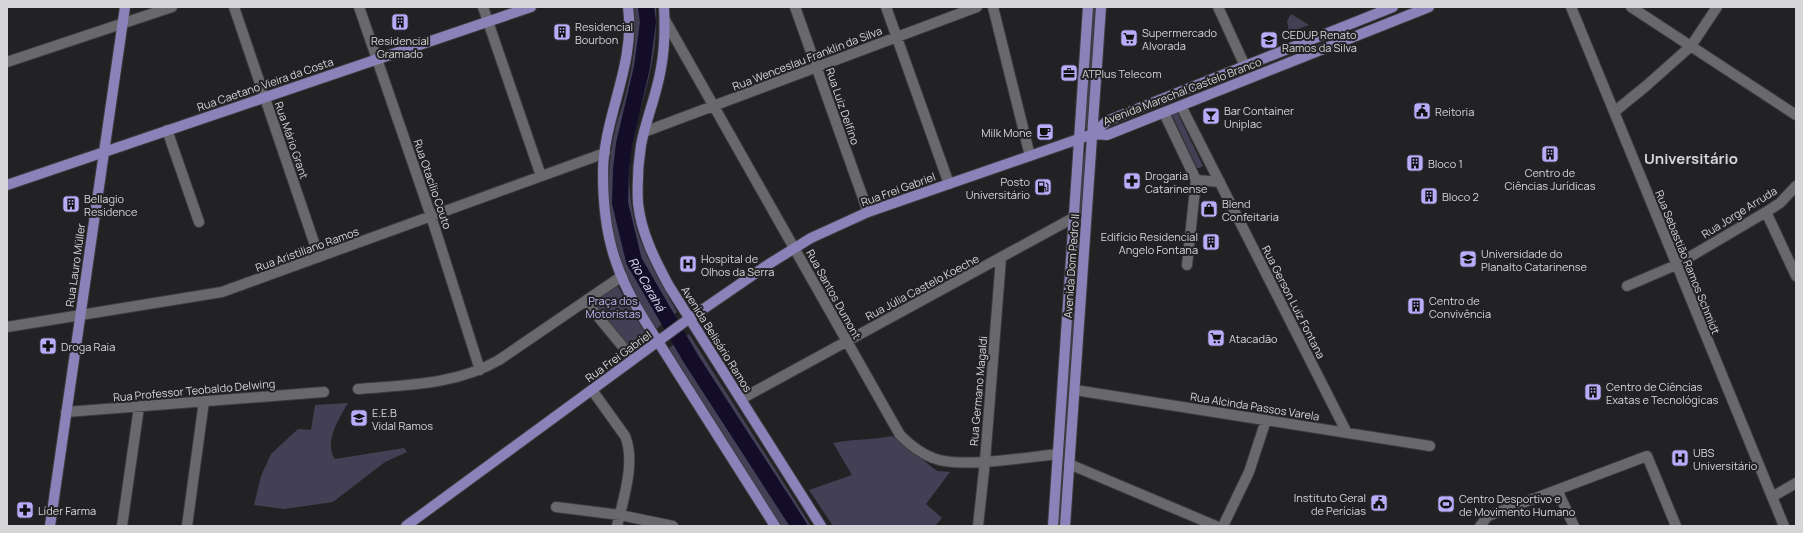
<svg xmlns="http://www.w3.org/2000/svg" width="1803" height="533" viewBox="0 0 1803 533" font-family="Manrope,sans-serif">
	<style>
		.green { fill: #434055 }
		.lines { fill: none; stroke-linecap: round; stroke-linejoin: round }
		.river { stroke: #130d2a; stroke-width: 16 }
		.minor-casing { stroke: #3c3c3e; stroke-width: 12 }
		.major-casing { stroke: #3c3c3e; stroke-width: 12 }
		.minor { stroke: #69696d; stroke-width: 10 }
		.major { stroke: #8b82ba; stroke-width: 10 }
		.labels { text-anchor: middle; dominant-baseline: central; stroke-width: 4; stroke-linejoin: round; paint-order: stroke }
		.poi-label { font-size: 11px; fill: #d6d6d8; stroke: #222225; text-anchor: start }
		.street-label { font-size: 11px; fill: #d6d6d8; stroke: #222225 }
		.park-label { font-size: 11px; fill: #beb6f4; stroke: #222225 }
		.water-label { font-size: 12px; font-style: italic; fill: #e3e1fa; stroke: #222225 }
		.district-label { font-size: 15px; font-weight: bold; fill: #d6d6d8; stroke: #222225 }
	</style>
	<rect width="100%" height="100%" fill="#222225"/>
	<path class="green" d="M 634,7 L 656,7 C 657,34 654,59 647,85 C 642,105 635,124 632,144 C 625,180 631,223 647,256 C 656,276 667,294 677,312 L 656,329 L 653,329 C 645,313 635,297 628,281 C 608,231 603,178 616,126 C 618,117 622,109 624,100 C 632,71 638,37 634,7 Z
		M 1093,7 L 1097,7 L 1089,128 L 1085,128 Z
		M 1291,14 L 1309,25 L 1289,32 L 1287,21 Z
		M 1177,112 L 1203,166 L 1200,168 L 1197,168 L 1172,115 L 1172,113 Z
		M 1082,153 L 1087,153 L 1059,526 L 1056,526 Z
		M 617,285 L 646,335 L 629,346 L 591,301 Z
		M 689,334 L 799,507 L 811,526 L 781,526 L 669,348 Z
		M 348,403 C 340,417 323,443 335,459 L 404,448 L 407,452 L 385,462 L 333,502 L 284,509 L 254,505 L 261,476 L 271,454 L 298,429 L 311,430 L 315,405 Z
		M 892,436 L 937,471 L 950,472 L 926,504 L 942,518 L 935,526 L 833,526 L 809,490 L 852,475 L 833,443 C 853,439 873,440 892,436 Z"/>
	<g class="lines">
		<path class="river" id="s1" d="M 646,7 L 648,22 L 642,67 L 624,144 L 621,169 L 620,203 L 634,261 L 691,359 L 799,526"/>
		<defs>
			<path id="minor" d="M 234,7 L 319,257
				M 359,7 L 431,216 L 480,370
				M 483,7 L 541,176
				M 795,7 L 868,212
				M 886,7 L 949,184
				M 993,7 L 1030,156
				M 1218,7 L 1245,66
				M 1571,7 L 1784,526
				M 1631,7 L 1796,115
				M 665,20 L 900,435 C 910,445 920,453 933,458 C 959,469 1027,457 1058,454
				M 7,62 L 172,7
				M 1181,106 L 1347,433
				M 1614,112 L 1646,86 L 1691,46 L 1717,7
				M 1164,113 L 1196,180 L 1220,182
				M 167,130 L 199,222
				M 644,132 L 977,7
				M 1766,212 L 1796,276
				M 1187,265 L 1196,180
				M 1627,286 L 1676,265 L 1766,212 L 1780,203 L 1796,186
				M 585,301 L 633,359
				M 7,327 L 222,292 L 605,153
				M 358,389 C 406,385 456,385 499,360 L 622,276
				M 592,390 L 625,436 C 636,462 623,500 617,526
				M 1075,390 L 1430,446
				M 741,399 L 1073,218
				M 66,412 L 324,392
				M 1069,464 L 1216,526
				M 1557,490 L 1574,526
				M 1772,497 L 1796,483
				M 556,507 L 620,515 L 673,526
				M 122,526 L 139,407
				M 187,526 L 204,401
				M 978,526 L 985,461 L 1001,258
				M 1223,526 L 1249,472 L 1266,420
				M 1480,526 L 1488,516 L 1647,456 L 1676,526"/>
			<path id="major" d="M 628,7 C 636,65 603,117 603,173 C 603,204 606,234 616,262 C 629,301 655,336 676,370 C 709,422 742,474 775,526
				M 664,7 C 665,27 665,48 661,68 C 657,94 646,119 641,145 C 638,164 637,184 638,203 C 641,233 655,260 669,286 L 821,526
				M 1093,134 L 1107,135 L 1429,7
				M 7,185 L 531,7
				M 50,526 L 125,7
				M 406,526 L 683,323 L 769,264 L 811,238 L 868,212 L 1093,134 L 1107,121 L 1393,7
				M 1053,526 L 1088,7
				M 1065,526 L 1101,7"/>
		</defs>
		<use href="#minor" class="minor-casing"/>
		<use href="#major" class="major-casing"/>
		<use href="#minor" class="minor"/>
		<use href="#major" class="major"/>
	</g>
	<defs>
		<symbol id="building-square" viewBox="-11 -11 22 22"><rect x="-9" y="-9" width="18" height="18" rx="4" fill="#b6acf8" stroke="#222225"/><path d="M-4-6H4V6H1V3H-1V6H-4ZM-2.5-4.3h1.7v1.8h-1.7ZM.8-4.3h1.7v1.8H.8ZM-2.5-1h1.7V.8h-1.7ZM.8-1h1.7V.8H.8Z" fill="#111"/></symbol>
		<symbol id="supermarket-square" viewBox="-11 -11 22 22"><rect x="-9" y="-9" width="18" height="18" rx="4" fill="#b6acf8" stroke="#222225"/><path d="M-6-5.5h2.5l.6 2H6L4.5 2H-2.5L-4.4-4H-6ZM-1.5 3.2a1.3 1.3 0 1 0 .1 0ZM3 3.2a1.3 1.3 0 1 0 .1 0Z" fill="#111"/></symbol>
		<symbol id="university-square" viewBox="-11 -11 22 22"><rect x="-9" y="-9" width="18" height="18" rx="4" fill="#b6acf8" stroke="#222225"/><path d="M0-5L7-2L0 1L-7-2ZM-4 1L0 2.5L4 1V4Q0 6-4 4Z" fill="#111"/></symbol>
		<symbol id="office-square" viewBox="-11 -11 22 22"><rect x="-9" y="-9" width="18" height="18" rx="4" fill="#b6acf8" stroke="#222225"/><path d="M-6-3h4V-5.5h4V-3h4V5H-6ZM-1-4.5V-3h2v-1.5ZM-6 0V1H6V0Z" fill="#111"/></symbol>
		<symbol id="civic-square" viewBox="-11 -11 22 22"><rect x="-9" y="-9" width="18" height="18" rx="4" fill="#b6acf8" stroke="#222225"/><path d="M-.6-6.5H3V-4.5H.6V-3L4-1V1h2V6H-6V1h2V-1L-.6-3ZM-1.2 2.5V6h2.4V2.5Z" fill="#111"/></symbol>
		<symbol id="bar-square" viewBox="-11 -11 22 22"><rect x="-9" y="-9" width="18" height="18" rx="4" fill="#b6acf8" stroke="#222225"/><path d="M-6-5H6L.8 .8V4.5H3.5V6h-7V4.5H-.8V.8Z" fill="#111"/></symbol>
		<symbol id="cafe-square" viewBox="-11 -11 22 22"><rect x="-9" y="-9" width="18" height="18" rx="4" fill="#b6acf8" stroke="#222225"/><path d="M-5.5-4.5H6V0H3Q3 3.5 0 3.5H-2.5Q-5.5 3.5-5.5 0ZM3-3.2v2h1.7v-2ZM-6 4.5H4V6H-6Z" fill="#111"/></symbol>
		<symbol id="pharmacy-square" viewBox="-11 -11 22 22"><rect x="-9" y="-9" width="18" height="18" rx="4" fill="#b6acf8" stroke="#222225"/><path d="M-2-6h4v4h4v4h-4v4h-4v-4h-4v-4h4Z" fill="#111"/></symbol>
		<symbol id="fuel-square" viewBox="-11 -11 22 22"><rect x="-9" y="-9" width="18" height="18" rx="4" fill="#b6acf8" stroke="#222225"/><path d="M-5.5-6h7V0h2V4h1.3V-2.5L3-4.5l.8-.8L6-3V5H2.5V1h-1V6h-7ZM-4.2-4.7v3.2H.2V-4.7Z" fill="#111"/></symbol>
		<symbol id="shop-square" viewBox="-11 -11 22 22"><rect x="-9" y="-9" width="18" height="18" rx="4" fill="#b6acf8" stroke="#222225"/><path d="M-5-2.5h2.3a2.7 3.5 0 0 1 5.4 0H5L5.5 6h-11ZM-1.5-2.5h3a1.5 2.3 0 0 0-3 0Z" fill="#111"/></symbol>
		<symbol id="hospital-square" viewBox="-11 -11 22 22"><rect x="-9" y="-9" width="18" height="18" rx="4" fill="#b6acf8" stroke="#222225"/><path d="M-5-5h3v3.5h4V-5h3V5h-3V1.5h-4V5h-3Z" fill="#111"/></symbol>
		<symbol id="school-square" viewBox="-11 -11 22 22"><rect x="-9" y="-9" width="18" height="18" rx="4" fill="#b6acf8" stroke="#222225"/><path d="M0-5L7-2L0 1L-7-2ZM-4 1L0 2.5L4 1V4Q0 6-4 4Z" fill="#111"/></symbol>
		<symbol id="stadium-square" viewBox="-11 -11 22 22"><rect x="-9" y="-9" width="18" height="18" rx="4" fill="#b6acf8" stroke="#222225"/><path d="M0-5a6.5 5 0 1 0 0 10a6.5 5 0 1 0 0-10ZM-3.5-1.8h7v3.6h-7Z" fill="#111"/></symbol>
	</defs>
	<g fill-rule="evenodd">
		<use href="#building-square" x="390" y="12" width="20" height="20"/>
		<use href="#building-square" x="552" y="22" width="20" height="20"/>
		<use href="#supermarket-square" x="1119" y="28" width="20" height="20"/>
		<use href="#university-square" x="1259" y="30" width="20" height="20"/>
		<use href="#office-square" x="1059" y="63" width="20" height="20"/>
		<use href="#civic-square" x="1412" y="101" width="20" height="20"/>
		<use href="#bar-square" x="1201" y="106" width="20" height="20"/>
		<use href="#cafe-square" x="1035" y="122" width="20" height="20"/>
		<use href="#building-square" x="1540" y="144" width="20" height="20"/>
		<use href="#building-square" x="1405" y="153" width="20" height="20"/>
		<use href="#pharmacy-square" x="1122" y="171" width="20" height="20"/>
		<use href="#fuel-square" x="1033" y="177" width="20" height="20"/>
		<use href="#building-square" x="1419" y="186" width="20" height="20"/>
		<use href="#building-square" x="61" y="194" width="20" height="20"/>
		<use href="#shop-square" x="1199" y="199" width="20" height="20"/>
		<use href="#building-square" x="1201" y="232" width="20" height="20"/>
		<use href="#university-square" x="1458" y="249" width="20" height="20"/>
		<use href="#hospital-square" x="678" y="254" width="20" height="20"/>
		<use href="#building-square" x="1406" y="296" width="20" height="20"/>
		<use href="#supermarket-square" x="1206" y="328" width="20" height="20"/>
		<use href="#pharmacy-square" x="38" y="336" width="20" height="20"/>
		<use href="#building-square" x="1583" y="382" width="20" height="20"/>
		<use href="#school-square" x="349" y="408" width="20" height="20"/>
		<use href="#hospital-square" x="1670" y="448" width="20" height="20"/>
		<use href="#civic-square" x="1369" y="493" width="20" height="20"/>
		<use href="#stadium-square" x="1436" y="494" width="20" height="20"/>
		<use href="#pharmacy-square" x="15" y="500" width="20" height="20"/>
	</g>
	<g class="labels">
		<g class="poi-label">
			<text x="575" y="26">Residencial<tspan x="575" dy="13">Bourbon</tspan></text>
			<text x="1142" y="32">Supermercado<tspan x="1142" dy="13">Alvorada</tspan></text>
			<text x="1282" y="34">CEDUP Renato<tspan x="1282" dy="13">Ramos da Silva</tspan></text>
			<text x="400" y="40" text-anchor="middle">Residencial<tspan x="400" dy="13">Gramado</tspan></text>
			<text x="1082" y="73">ATPlus Telecom</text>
			<text x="1224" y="110">Bar Container<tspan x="1224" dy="13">Uniplac</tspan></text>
			<text x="1435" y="111">Reitoria</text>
			<text x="1032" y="132" text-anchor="end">Milk Mone</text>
			<text x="1428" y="163">Bloco 1</text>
			<text x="1550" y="172" text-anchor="middle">Centro de<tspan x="1550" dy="13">Ciências Jurídicas</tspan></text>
			<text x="1145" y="175">Drogaria<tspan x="1145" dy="13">Catarinense</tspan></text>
			<text x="1030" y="181" text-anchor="end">Posto<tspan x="1030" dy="13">Universitário</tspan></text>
			<text x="1442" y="196">Bloco 2</text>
			<text x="84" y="198">Bellagio<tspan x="84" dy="13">Residence</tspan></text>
			<text x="1222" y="203">Blend<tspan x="1222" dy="13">Confeitaria</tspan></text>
			<text x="1198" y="236" text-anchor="end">Edifício Residencial<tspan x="1198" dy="13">Angelo Fontana</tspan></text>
			<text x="1481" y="253">Universidade do<tspan x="1481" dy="13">Planalto Catarinense</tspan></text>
			<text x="701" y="258">Hospital de<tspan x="701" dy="13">Olhos da Serra</tspan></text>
			<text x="1429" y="300">Centro de<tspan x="1429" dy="13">Convivência</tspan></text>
			<text x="1229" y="338">Atacadão</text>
			<text x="61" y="346">Droga Raia</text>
			<text x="1606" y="386">Centro de Ciências<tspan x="1606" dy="13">Exatas e Tecnológicas</tspan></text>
			<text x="372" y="412">E.E.B<tspan x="372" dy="13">Vidal Ramos</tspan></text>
			<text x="1693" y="452">UBS<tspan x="1693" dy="13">Universitário</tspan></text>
			<text x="1366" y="497" text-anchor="end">Instituto Geral<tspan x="1366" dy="13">de Perícias</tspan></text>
			<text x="1459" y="498">Centro Desportivo e<tspan x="1459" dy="13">de Movimento Humano</tspan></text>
			<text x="38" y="510">Líder Farma</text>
		</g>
		<g class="street-label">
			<text transform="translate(807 58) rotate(-21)">Rua Wenceslau Franklin da Silva</text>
			<text transform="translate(265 84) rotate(-19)">Rua Caetano Vieira da Costa</text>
			<text transform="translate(1182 91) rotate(-21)">Avenida Marechal Castelo Branco</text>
			<text transform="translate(843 106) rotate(71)">Rua Luiz Delfino</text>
			<text transform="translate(292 140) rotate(71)">Rua Mário Grant</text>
			<text transform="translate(433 184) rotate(71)">Rua Otacílio Couto</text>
			<text transform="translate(898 189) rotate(-20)">Rua Frei Gabriel</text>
			<text transform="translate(1739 212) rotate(-32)">Rua Jorge Arruda</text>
			<text transform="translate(307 249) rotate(-20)">Rua Aristiliano Ramos</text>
			<text transform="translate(1688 262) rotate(68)">Rua Sebastião Ramos Schmidt</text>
			<text transform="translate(75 265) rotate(-82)">Rua Lauro Müller</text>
			<text transform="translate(1071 266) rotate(-86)">Avenida Dom Pedro II</text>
			<text transform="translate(922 287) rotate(-28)">Rua Júlia Castelo Koeche</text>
			<text transform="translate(834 294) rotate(61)">Rua Santos Dumont</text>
			<text transform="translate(1294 302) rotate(63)">Rua Gerson Luiz Fontana</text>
			<text transform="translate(717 339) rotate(58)">Avenida Belisário Ramos</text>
			<text transform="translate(618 356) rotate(-36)">Rua Frei Gabriel</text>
			<text transform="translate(194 390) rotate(-5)">Rua Professor Teobaldo Delwing</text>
			<text transform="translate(978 391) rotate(-85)">Rua Germano Magaldi</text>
			<text transform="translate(1255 406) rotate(9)">Rua Alcinda Passos Varela</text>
		</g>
		<g class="park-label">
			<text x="613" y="300">Praça dos<tspan x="613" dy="13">Motoristas</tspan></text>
		</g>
		<g class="water-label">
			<text stroke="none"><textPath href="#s1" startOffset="285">Rio Carahá</textPath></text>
		</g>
		<g class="district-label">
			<text x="1691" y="158">Universitário</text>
		</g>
	</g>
	<rect width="1803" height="533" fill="none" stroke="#d6d6d8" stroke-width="16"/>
</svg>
